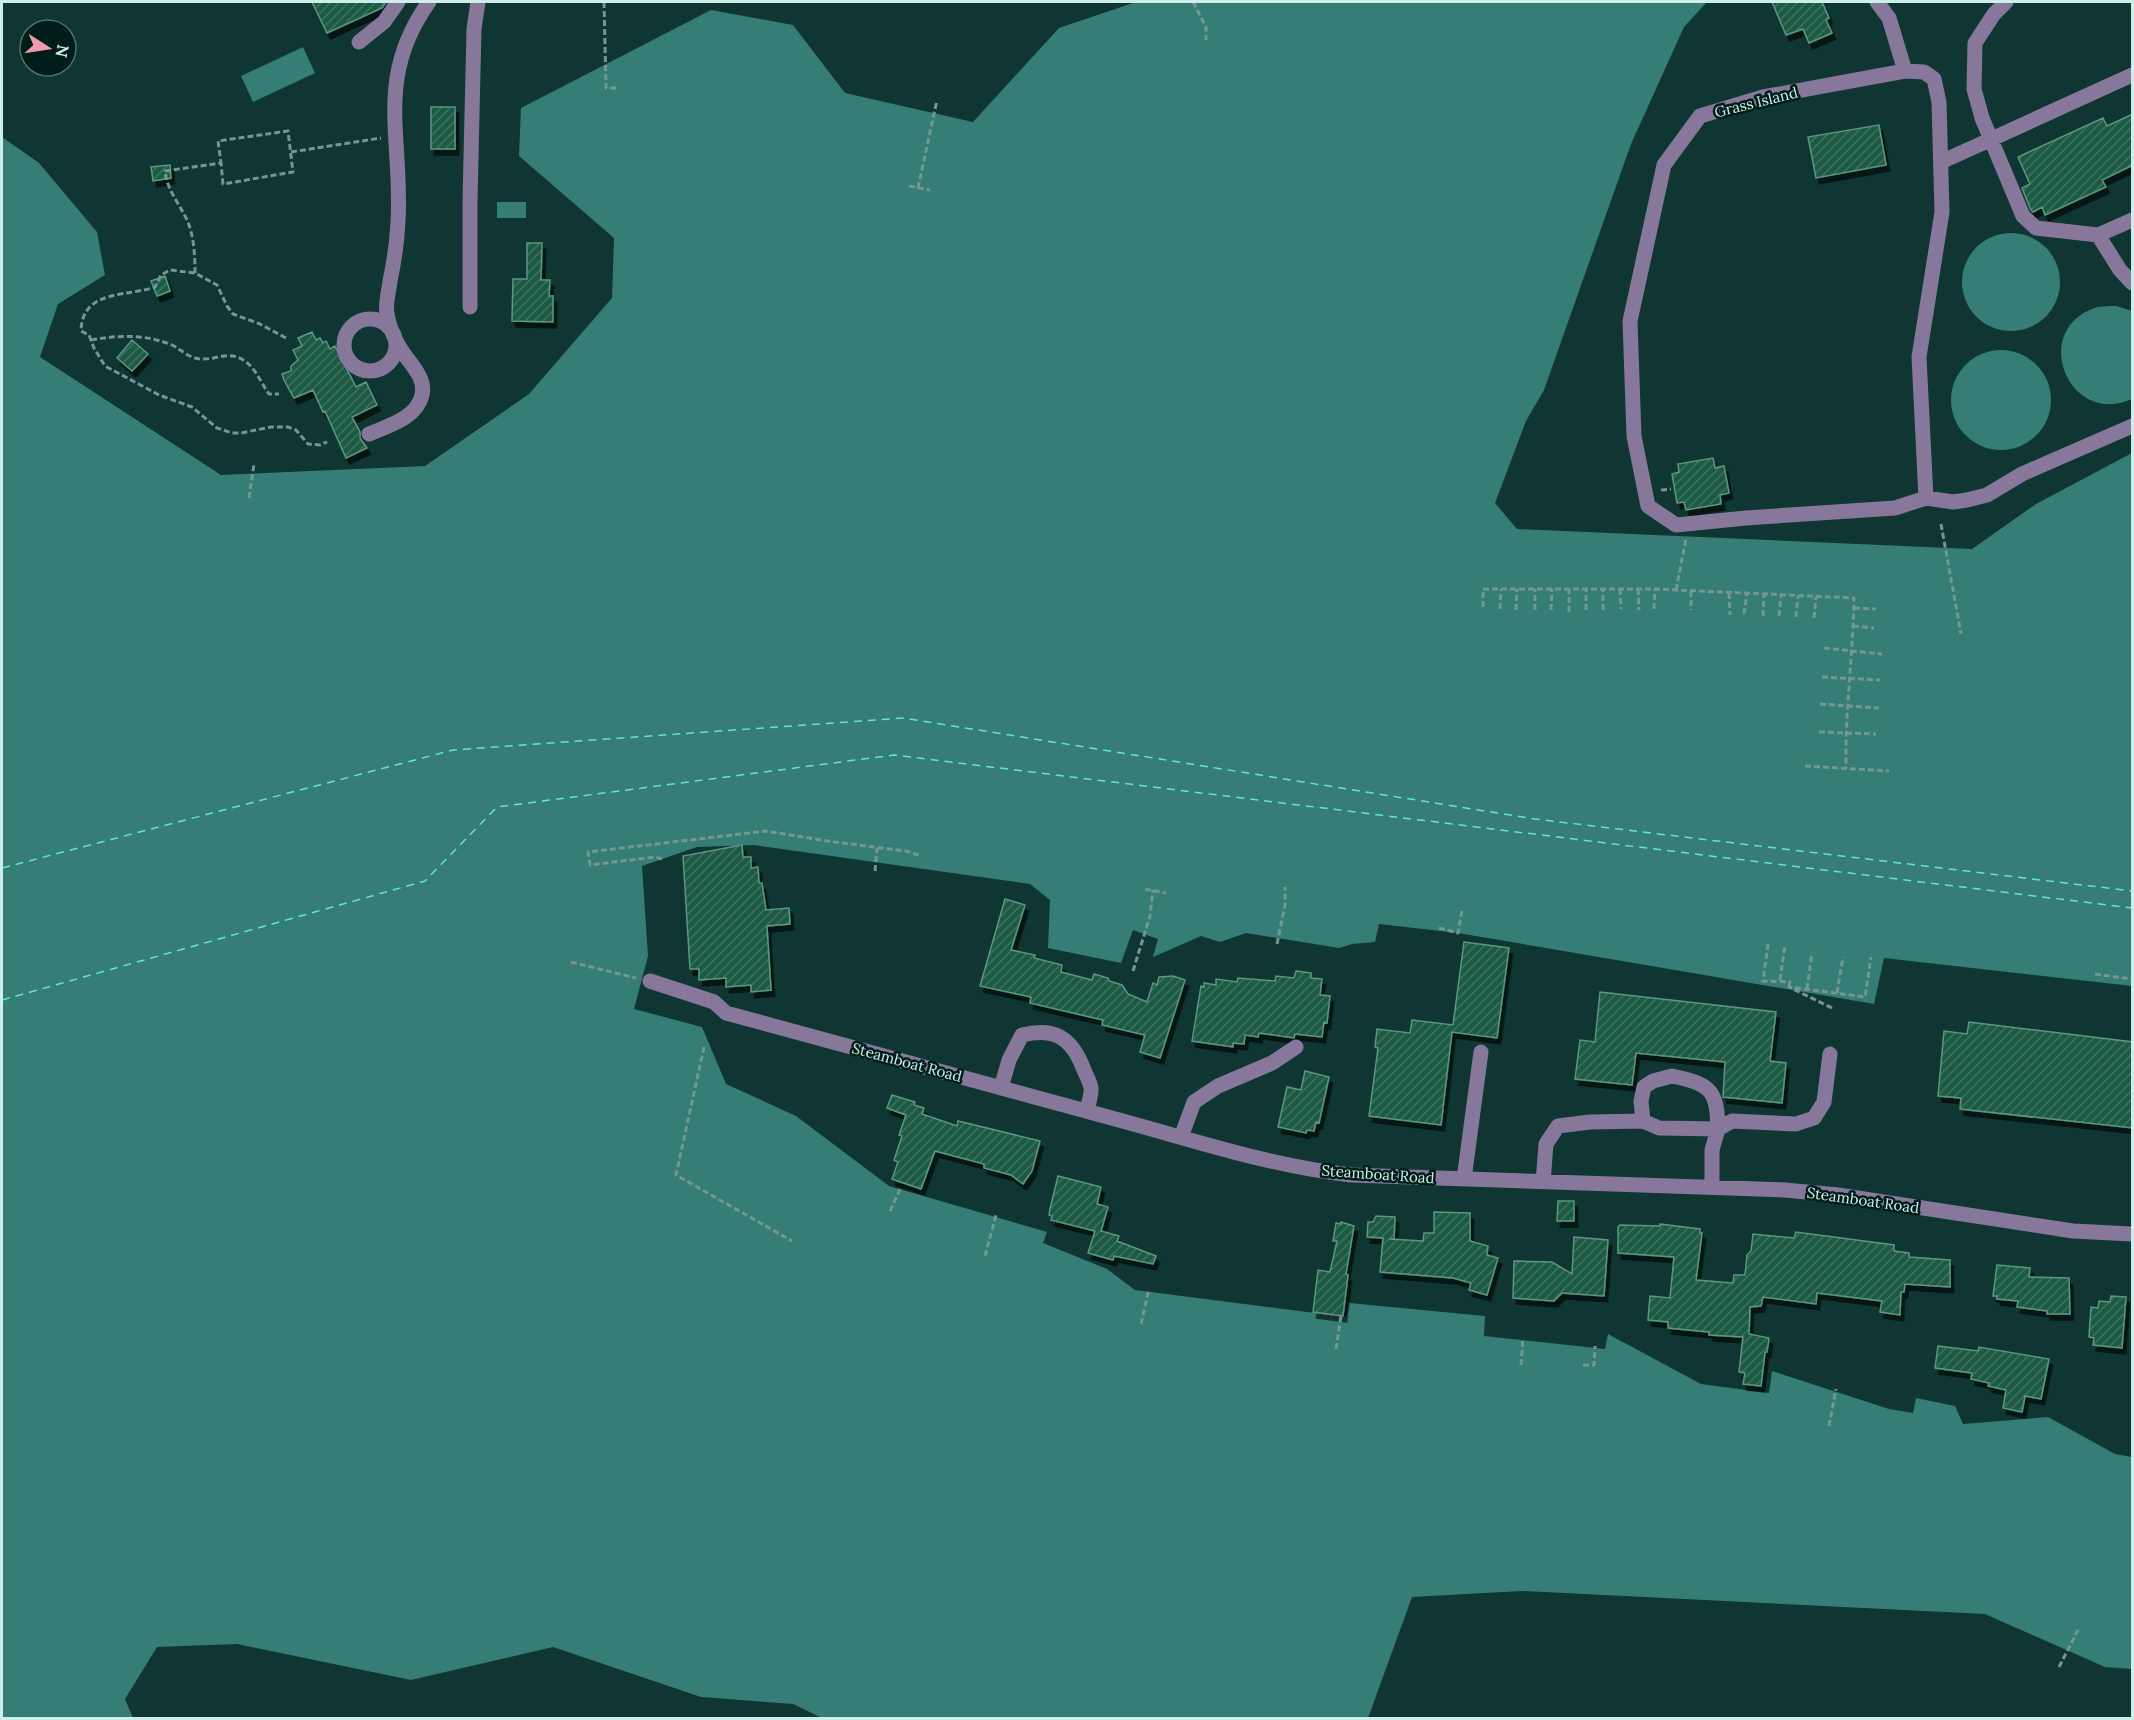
<svg xmlns="http://www.w3.org/2000/svg" width="2134" height="1720" viewBox="0 0 2134 1720" font-family="Lora,serif">
	<style>
		.water { fill: #357d75 }
		.lines { fill: none; stroke-linecap: round; stroke-linejoin: round }
		.ferry { stroke: #5ce7d8; stroke-width: 1.5; stroke-dasharray: 8 6; stroke-linecap: butt }
		.building { fill: url(#building-hatch); stroke: #5b977e; stroke-width: 1.5; filter: url(#shadow) }
		.path { stroke: #739793; stroke-width: 3; stroke-dasharray: 6 3; stroke-linecap: butt }
		.minor { stroke: #87779a; stroke-width: 15 }
		.labels { text-anchor: middle; dominant-baseline: central; stroke-width: 5; stroke-linejoin: round; paint-order: stroke }
		.street-label { font-size: 15px; fill: #cdefea; stroke: #001d1a }
	</style>
	<defs>
		<pattern id="building-hatch" width="6" height="6" patternUnits="userSpaceOnUse" patternTransform="scale(1.5)"><rect width="6" height="6" fill="#1c5a44"/><path d="M-1 1l2-2M0 6l6-6M5 7l2-2" fill="none" stroke="#3c725f"/></pattern>
		<filter id="shadow"><feDropShadow dx="3.5" dy="6" stdDeviation="0" flood-color="#0009"/></filter>
	</defs>
	<rect width="100%" height="100%" fill="#0f3632"/>
	<path class="water" d="M 1136,2 L 1707,2 L 1684,27 L 1631,144 L 1544,390 L 1526,421 L 1495,503 L 1517,529 L 1972,549 L 2036,504 L 2132,453 L 2132,986 L 1884,958 L 1874,1004 L 1458,933 L 1379,924 L 1375,942 L 1352,944 L 1339,948 L 1246,933 L 1220,942 L 1201,936 L 1153,957 L 1158,939 L 1133,930 L 1121,963 L 1048,948 L 1050,900 L 1030,884 L 754,845 L 697,847 L 642,866 L 648,956 L 634,1009 L 702,1027 L 726,1084 L 796,1116 L 889,1186 L 1047,1232 L 1043,1243 L 1107,1269 L 1135,1290 L 1346,1317 L 1349,1303 L 1485,1316 L 1484,1336 L 1605,1349 L 1608,1334 L 1701,1384 L 1769,1393 L 1772,1371 L 1889,1409 L 1913,1413 L 1916,1398 L 1955,1406 L 1963,1424 L 2048,1417 L 2115,1454 L 2132,1457 L 2132,1669 L 2105,1667 L 1985,1614 L 1522,1591 L 1412,1597 L 1368,1718 L 822,1718 L 793,1704 L 701,1697 L 553,1647 L 411,1680 L 237,1644 L 157,1647 L 125,1699 L 133,1718 L 2,1718 L 2,137 L 39,163 L 97,232 L 105,275 L 58,304 L 40,357 L 221,475 L 425,466 L 529,394 L 612,298 L 614,238 L 519,156 L 521,108 L 711,10 L 793,25 L 845,93 L 973,122 L 1059,28 Z
		M 303,47 L 315,73 L 253,102 L 241,76 Z
		M 497,202 L 526,202 L 526,218 L 497,218 Z
		M1962 282a49 49 0 1 1 98 0a49 49 0 1 1-98 0Z
		M 2116,306 L 2132,311 L 2132,399 C 2069,427 2031,333 2092,309 C 2099,306 2108,306 2116,306 Z
		M1951 400a50 50 0 1 1 100 0a50 50 0 1 1-100 0Z"/>
	<g class="lines">
		<path class="ferry" d="M 2,868 L 453,750 L 903,718 L 1535,819 L 2132,891
			M 2,1000 L 425,881 L 497,807 L 894,755 L 2132,908"/>
	</g>
	<path class="building" d="M 312,2 L 386,2 L 382,8 L 327,33 Z
		M 1772,2 L 1822,2 L 1829,18 L 1826,20 L 1832,33 L 1809,43 L 1803,29 L 1786,35 Z
		M 431,107 L 455,107 L 455,149 L 431,149 Z
		M 2133,114 L 2133,165 L 2102,180 L 2106,187 L 2045,215 L 2042,207 L 2033,212 L 2031,210 L 2022,188 L 2030,184 L 2018,157 L 2103,118 L 2107,126 Z
		M 1879,125 L 1886,165 L 1816,178 L 1808,137 Z
		M 170,165 L 171,178 L 153,181 L 151,167 Z
		M 527,243 L 542,243 L 541,280 L 550,280 L 549,296 L 553,296 L 553,322 L 512,321 L 513,279 L 527,279 Z
		M 165,276 L 170,291 L 157,296 L 151,281 Z
		M 312,332 L 316,340 L 320,338 L 323,343 L 326,341 L 330,349 L 335,346 L 356,387 L 366,382 L 377,405 L 352,417 L 360,432 L 360,438 L 367,448 L 346,458 L 325,411 L 323,412 L 313,390 L 294,398 L 284,380 L 282,374 L 291,371 L 291,366 L 298,360 L 293,350 L 302,346 L 298,338 Z
		M 132,340 L 148,354 L 132,371 L 117,358 Z
		M 1713,458 L 1715,468 L 1724,466 L 1729,493 L 1720,495 L 1721,504 L 1686,510 L 1684,502 L 1677,503 L 1672,474 L 1679,472 L 1678,464 Z
		M 742,845 L 743,857 L 751,857 L 751,868 L 758,867 L 759,883 L 762,883 L 766,910 L 789,908 L 790,924 L 767,926 L 771,990 L 751,992 L 751,985 L 726,987 L 726,978 L 699,980 L 699,969 L 690,969 L 683,856 Z
		M 1005,899 L 1025,905 L 1011,950 L 1035,955 L 1034,958 L 1062,965 L 1061,972 L 1092,980 L 1094,974 L 1108,978 L 1109,981 L 1122,985 L 1128,994 L 1147,1002 L 1153,983 L 1157,985 L 1159,977 L 1173,976 L 1185,980 L 1160,1058 L 1140,1052 L 1145,1035 L 1102,1025 L 1103,1020 L 1030,1003 L 1031,997 L 980,986 Z
		M 1464,942 L 1509,948 L 1497,1038 L 1452,1032 L 1441,1125 L 1369,1116 L 1378,1048 L 1375,1047 L 1377,1029 L 1410,1033 L 1412,1020 L 1453,1025 Z
		M 1296,971 L 1311,973 L 1311,978 L 1322,979 L 1320,995 L 1330,996 L 1327,1023 L 1324,1022 L 1322,1037 L 1295,1034 L 1294,1038 L 1259,1033 L 1258,1037 L 1245,1035 L 1244,1044 L 1233,1043 L 1233,1047 L 1192,1041 L 1201,986 L 1204,987 L 1204,983 L 1216,985 L 1216,979 L 1237,982 L 1238,978 L 1275,981 L 1276,976 L 1294,978 Z
		M 1600,992 L 1776,1012 L 1770,1061 L 1786,1063 L 1782,1103 L 1723,1097 L 1725,1062 L 1636,1053 L 1632,1085 L 1575,1079 L 1580,1040 L 1595,1042 Z
		M 1969,1022 L 2133,1042 L 2133,1128 L 1960,1109 L 1961,1098 L 1938,1096 L 1944,1031 L 1967,1034 Z
		M 1305,1071 L 1329,1077 L 1319,1123 L 1316,1122 L 1314,1131 L 1307,1130 L 1306,1133 L 1278,1127 L 1287,1087 L 1301,1090 Z
		M 892,1095 L 915,1102 L 914,1105 L 924,1108 L 922,1114 L 957,1126 L 958,1121 L 1040,1141 L 1032,1171 L 1023,1184 L 1011,1175 L 984,1168 L 984,1164 L 935,1151 L 921,1189 L 892,1179 L 898,1162 L 894,1160 L 902,1136 L 899,1135 L 906,1115 L 887,1108 Z
		M 1058,1176 L 1101,1187 L 1097,1204 L 1108,1207 L 1101,1231 L 1119,1236 L 1117,1241 L 1156,1256 L 1153,1264 L 1114,1256 L 1113,1260 L 1088,1253 L 1095,1231 L 1051,1220 L 1052,1216 L 1049,1215 L 1050,1209 Z
		M 1558,1201 L 1574,1201 L 1574,1221 L 1557,1221 Z
		M 1434,1212 L 1470,1213 L 1470,1241 L 1488,1246 L 1487,1255 L 1498,1258 L 1487,1295 L 1469,1290 L 1471,1283 L 1453,1278 L 1380,1272 L 1383,1238 L 1367,1237 L 1368,1222 L 1373,1222 L 1376,1216 L 1395,1217 L 1394,1239 L 1389,1239 L 1423,1241 L 1424,1233 L 1434,1233 Z
		M 1341,1222 L 1354,1226 L 1346,1274 L 1348,1275 L 1343,1316 L 1313,1312 L 1318,1270 L 1330,1272 L 1337,1241 L 1333,1241 L 1336,1223 L 1341,1224 Z
		M 1660,1224 L 1700,1229 L 1700,1233 L 1702,1233 L 1696,1280 L 1733,1283 L 1734,1275 L 1745,1275 L 1747,1255 L 1751,1251 L 1753,1234 L 1794,1238 L 1796,1232 L 1894,1245 L 1894,1251 L 1909,1253 L 1909,1257 L 1950,1260 L 1950,1287 L 1905,1284 L 1904,1292 L 1901,1292 L 1900,1315 L 1880,1312 L 1882,1301 L 1817,1293 L 1816,1304 L 1763,1297 L 1761,1306 L 1750,1307 L 1749,1334 L 1769,1338 L 1767,1352 L 1765,1352 L 1761,1386 L 1743,1384 L 1745,1373 L 1739,1372 L 1743,1337 L 1709,1335 L 1709,1332 L 1668,1328 L 1668,1322 L 1648,1320 L 1650,1296 L 1670,1298 L 1674,1257 L 1618,1253 L 1618,1227 L 1620,1225 L 1660,1226 Z
		M 1574,1237 L 1608,1240 L 1604,1296 L 1562,1293 L 1554,1301 L 1513,1298 L 1514,1261 L 1552,1262 L 1572,1274 Z
		M 1997,1265 L 2030,1268 L 2029,1277 L 2069,1278 L 2070,1314 L 2047,1314 L 2047,1311 L 2017,1307 L 2018,1301 L 1997,1299 L 1997,1296 L 1993,1296 Z
		M 2111,1296 L 2126,1297 L 2122,1348 L 2093,1345 L 2094,1338 L 2089,1337 L 2091,1307 L 2098,1308 L 2099,1301 L 2110,1302 Z
		M 1938,1346 L 1978,1351 L 1979,1347 L 2049,1359 L 2041,1399 L 2025,1396 L 2022,1412 L 2003,1408 L 2006,1390 L 1988,1386 L 1989,1383 L 1971,1379 L 1972,1373 L 1935,1368 Z"/>
	<g class="lines">
		<path class="path" d="M 604,2 L 606,88 L 616,88
			M 1193,2 L 1206,27 L 1206,40
			M 291,152 L 381,138
			M 909,186 L 930,190
			M 918,188 L 937,100
			M 195,273 C 195,256 194,235 187,220 C 179,203 167,190 165,171 L 221,163 L 223,184 L 293,172 L 288,131 L 218,141 L 221,163
			M 286,338 L 260,324 L 233,314 L 227,306 L 217,285 L 195,273 L 170,270 L 161,275 L 155,287 C 127,297 82,289 81,331 L 89,335 L 94,348 L 105,366 L 159,395 L 192,407 L 217,428 L 232,433 L 241,433 L 271,427 L 288,427 L 296,430 L 308,444 L 320,445 L 327,442
			M 91,340 C 119,335 145,334 172,345 C 182,350 188,358 201,359 C 212,360 226,353 237,357 C 254,363 259,380 269,394 L 279,394
			M 1661,490 L 1671,489
			M 249,498 L 254,464
			M 1941,524 L 1961,634
			M 1620,589 L 1621,609
			M 1638,589 L 1639,610
			M 1676,590 L 1686,539
			M 1691,591 L 1691,610
			M 1729,593 L 1730,615
			M 1483,607 L 1483,589 L 1655,589 L 1854,598 C 1853,655 1845,712 1846,768
			M 1854,608 L 1876,609
			M 1500,609 L 1501,589
			M 1654,609 L 1655,589
			M 1516,610 L 1517,589
			M 1535,610 L 1535,589
			M 1551,610 L 1552,589
			M 1586,610 L 1586,589
			M 1603,610 L 1603,589
			M 1569,612 L 1569,589
			M 1744,614 L 1747,593
			M 1763,616 L 1764,594
			M 1779,616 L 1781,595
			M 1796,617 L 1798,596
			M 1814,618 L 1816,597
			M 1853,626 L 1874,628
			M 1824,648 L 1882,654
			M 1822,677 L 1880,680
			M 1820,704 L 1879,708
			M 1819,732 L 1876,734
			M 1805,766 L 1889,771
			M 662,859 L 655,857 L 590,865 L 588,852 L 766,831 L 834,842 L 906,851 L 921,856
			M 875,871 L 877,848
			M 1145,889 L 1166,893
			M 1439,928 L 1458,933 L 1462,910
			M 1277,944 L 1285,905 L 1285,887
			M 1768,944 L 1763,981 L 1790,982 L 1789,987
			M 571,962 L 636,978
			M 1133,971 L 1150,916 L 1153,890
			M 2095,974 L 2132,979
			M 1780,980 L 1785,945
			M 1807,989 L 1812,953
			M 1837,993 L 1843,957
			M 1832,1008 L 1789,987 L 1865,997 L 1871,957
			M 704,1047 L 676,1175 L 792,1241
			M 890,1211 L 901,1187
			M 985,1256 L 996,1215
			M 1141,1324 L 1149,1289
			M 1336,1349 L 1341,1316
			M 1521,1365 L 1523,1338
			M 1583,1365 L 1594,1365 L 1595,1346
			M 1829,1426 L 1836,1389
			M 2059,1667 L 2079,1628"/>
		<path class="minor" d="M 1877,2 L 1889,18 L 1905,71
			M 2006,2 L 1994,14 L 1975,43 L 1974,89 L 1982,118 L 2023,216 L 2036,228 L 2098,235
			M 359,42 L 384,22 L 398,2
			M 1941,162 L 2132,75
			M 2132,220 L 2098,235 L 2120,270 L 2132,283
			M 470,307 L 470,201 L 474,29 L 478,2
			M344 345a26 26 0 1 1 52 0a26 26 0 1 1-52 0Z
			M 369,434 C 388,426 417,418 422,395 C 426,377 410,364 402,351 C 395,341 388,324 387,313 C 385,303 389,291 390,281 C 394,262 397,242 398,222 C 403,137 374,79 429,2
			M 1926,498 L 1919,357 L 1942,212 L 1939,102 L 1934,79 L 1924,72 L 1905,71 L 1763,97 L 1700,116 L 1664,165 L 1630,321 L 1634,436 L 1648,506 L 1676,525 L 1746,518 L 1895,508 L 1926,498 L 1953,502 L 1967,500 L 1987,495 L 2022,474 L 2132,426
			M 650,981 L 714,1002 L 726,1013 C 853,1047 980,1082 1108,1117 C 1187,1138 1268,1166 1351,1175 L 1785,1190 L 1838,1195 L 2073,1231 L 2132,1234
			M 1672,1076 C 1711,1084 1717,1090 1718,1129 L 1659,1128 L 1643,1121 L 1641,1101 L 1644,1087 L 1653,1081 Z
			M 1001,1088 L 1009,1060 L 1022,1035 C 1055,1027 1072,1038 1084,1070 C 1086,1075 1090,1082 1091,1088 C 1092,1094 1088,1104 1087,1111
			M 1181,1137 L 1194,1102 L 1218,1086 L 1272,1063 L 1296,1047
			M 1464,1179 L 1481,1052
			M 1543,1182 L 1546,1144 L 1558,1126 L 1590,1122 L 1643,1121
			M 1712,1187 L 1712,1150 L 1718,1129 L 1732,1121 L 1796,1124 L 1814,1118 L 1824,1102 L 1830,1054"/>
	</g>
	<g class="labels">
		<g class="street-label">
			<text transform="translate(1756 102) rotate(-14)">Grass Island</text>
			<text transform="translate(907 1062) rotate(15)">Steamboat Road</text>
			<text transform="translate(1378 1174) rotate(4)">Steamboat Road</text>
			<text transform="translate(1863 1200) rotate(8)">Steamboat Road</text>
		</g>
	</g>
	<rect width="2134" height="1720" fill="none" stroke="#cdefea" stroke-width="6"/>
	<g transform="translate(48 48) rotate(102)"><circle r="28" fill="#001d1a" stroke="#52716d" stroke-width="1.5"/>
	<path d="M0-4.5L10 22L0 15L-10 22Z" fill="#f29aad"/>
	<text y="-9" font-size="16" font-weight="bold" text-anchor="middle" fill="#cdefea">N</text>
	</g>
</svg>
